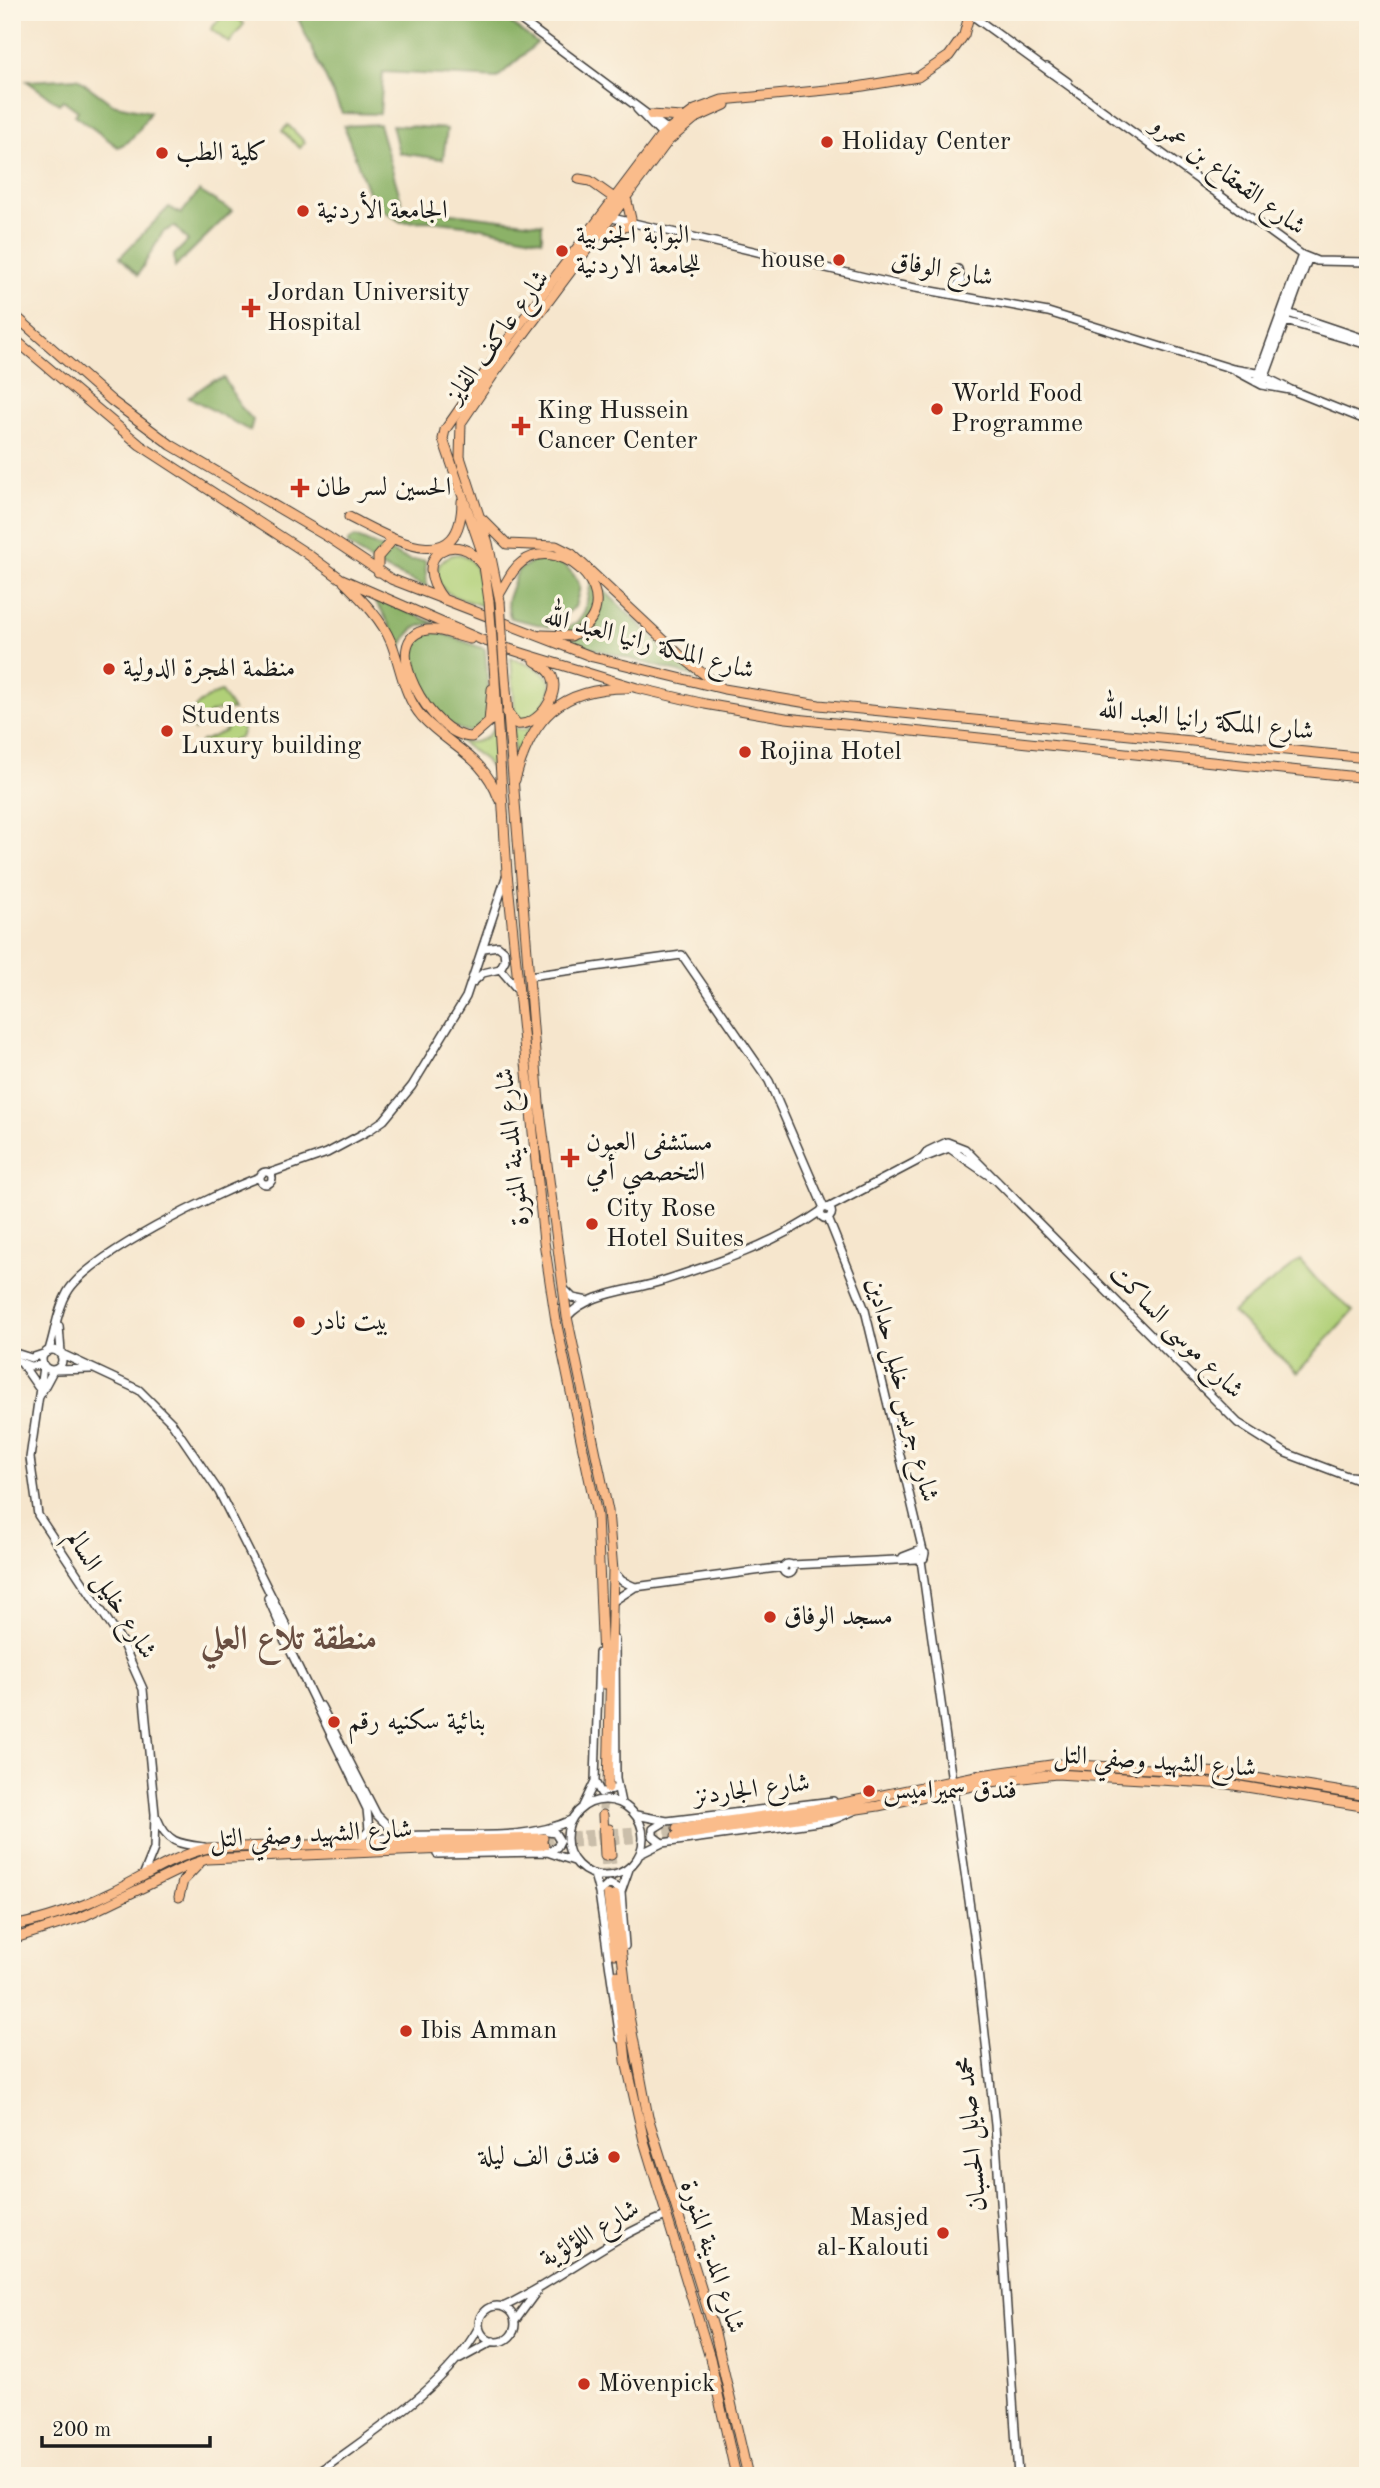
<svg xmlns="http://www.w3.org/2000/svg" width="1380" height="2488" viewBox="0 0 1380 2488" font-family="'Old Standard TT',Amiri,serif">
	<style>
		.green { fill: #b1d078; stroke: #66764a; stroke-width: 2 }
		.forest { fill: #8cb268; stroke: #546742; stroke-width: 2 }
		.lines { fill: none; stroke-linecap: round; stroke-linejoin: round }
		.major-tunnel { stroke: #cabeaa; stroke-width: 9; stroke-dasharray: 9 4.5; stroke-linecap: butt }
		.minor-casing { stroke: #3d3a37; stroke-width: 10 }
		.major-casing { stroke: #3d3a37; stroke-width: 11 }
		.minor { stroke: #fff; stroke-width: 7 }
		.major { stroke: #fabc8b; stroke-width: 9 }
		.major-bridge-casing { stroke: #3d3a37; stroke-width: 11; stroke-linecap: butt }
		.major-bridge { stroke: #fabc8b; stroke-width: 9 }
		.poi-dot { fill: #c8321e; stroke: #fcf5e5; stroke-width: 2.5 }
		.labels { text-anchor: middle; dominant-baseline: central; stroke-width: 7; stroke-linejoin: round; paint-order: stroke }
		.poi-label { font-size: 26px; fill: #1c1c1c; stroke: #fcf5e5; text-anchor: start }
		.street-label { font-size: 26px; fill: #1c1c1c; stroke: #fcf5e5 }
		.district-label { font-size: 33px; font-weight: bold; fill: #684e41; stroke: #fcf5e5 }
	</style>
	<rect width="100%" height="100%" fill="#fcf5e5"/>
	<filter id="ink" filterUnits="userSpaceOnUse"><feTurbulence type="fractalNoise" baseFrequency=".0143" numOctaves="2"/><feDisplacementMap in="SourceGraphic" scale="14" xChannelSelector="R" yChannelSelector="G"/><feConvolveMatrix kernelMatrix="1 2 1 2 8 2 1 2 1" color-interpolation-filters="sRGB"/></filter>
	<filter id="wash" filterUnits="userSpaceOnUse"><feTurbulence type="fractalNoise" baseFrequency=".00686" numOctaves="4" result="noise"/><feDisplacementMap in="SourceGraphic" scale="28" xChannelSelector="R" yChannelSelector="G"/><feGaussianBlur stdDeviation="1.57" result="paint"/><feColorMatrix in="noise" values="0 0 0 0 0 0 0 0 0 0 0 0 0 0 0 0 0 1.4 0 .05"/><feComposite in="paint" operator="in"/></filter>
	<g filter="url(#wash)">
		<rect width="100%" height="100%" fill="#f6e6cd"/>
		<path class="green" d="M 220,18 L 238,18 L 244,24 L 229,43 L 211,29 Z
			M 288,125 L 305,142 L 300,148 L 282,131 Z
			M 460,554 C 480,560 482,587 484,606 C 473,602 457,600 447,592 C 429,579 437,554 460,554 Z
			M 511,658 C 532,666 564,674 545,702 C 540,709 537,716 530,720 L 518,720 L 515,716 Z
			M 221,692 L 233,710 C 213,708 205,714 194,730 L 189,717 C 195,705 208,696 221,692 Z
			M 236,718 L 243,729 L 240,738 L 201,749 L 200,742 L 224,732 Z
			M 496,724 L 498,779 L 485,760 L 458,740 C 474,746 489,740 496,724 Z
			M 536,726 L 515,762 L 512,727 L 522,730 Z
			M 1300,1260 L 1317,1280 L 1353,1311 L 1297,1373 L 1232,1312 Z"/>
		<path class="forest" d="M 295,12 L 496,12 L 537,43 L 497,78 L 383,72 L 380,114 L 342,113 Z
			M 77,78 L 112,104 L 150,112 L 139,130 L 128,142 L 118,147 L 75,115 L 78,111 L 63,100 L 59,104 L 27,81 Z
			M 379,124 L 403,207 L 542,224 L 542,240 L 473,226 L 429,221 L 401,222 L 372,203 L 344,126 Z
			M 392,125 L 447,129 L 443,159 L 399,153 Z
			M 199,191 L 232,211 L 175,267 L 174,255 L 188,241 L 175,226 L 163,232 L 138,275 L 120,257 L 169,207 L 181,214 Z
			M 224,378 L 240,406 L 253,420 L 250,431 L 189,397 L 212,381 Z
			M 355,537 L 410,560 L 425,560 L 427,587 L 378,566 L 348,545 L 348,541 Z
			M 539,558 C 560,559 573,568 580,587 L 575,607 L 549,627 L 510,618 L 507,601 L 518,570 Z
			M 592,579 L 681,664 L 703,679 L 552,637 L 577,622 L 584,613 Z
			M 370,595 L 436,624 C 415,623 408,631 401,649 L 383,613 Z
			M 424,632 L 439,632 L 485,649 L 490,706 L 487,720 L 475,732 C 439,735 387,659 424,632 Z"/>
	</g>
	<g filter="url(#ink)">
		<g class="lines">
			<path class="major-tunnel" d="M 603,1787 L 603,1815
				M 543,1838 L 677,1828
				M 544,1845 L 676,1836
				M 611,1855 L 615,1893
				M 605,1856 L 608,1893"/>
			<defs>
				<path id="minor" d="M 510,12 L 671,132
					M 970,14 L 1302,255 L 1317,261 L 1368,262
					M 1047,67 L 1068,82
					M 637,109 L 665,138
					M 608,217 L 899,285 L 1048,312 L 1233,369 L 1257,373 L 1291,390 L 1368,421
					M 951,293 L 961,281 L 958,269
					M 1285,312 L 1368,340
					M 1282,320 L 1368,345
					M 1236,371 L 1262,385 L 1290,390
					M 1256,382 L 1302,255
					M 1262,385 L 1308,259
					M 484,948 L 498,946 L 504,951 L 505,960 L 500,969
					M 529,976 L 682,955 L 769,1081 L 824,1208
					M 472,983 L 483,973 L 500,969 L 519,991
					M 923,1158 L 928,1151 L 947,1142 L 965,1149 L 1238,1423 L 1286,1453 L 1368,1484
					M260 1178a6 6 0 1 1 12 0a6 6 0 1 1-12 0Z
					M 270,1173 L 327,1153 L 368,1131 L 384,1120 L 412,1086 L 466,997 L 506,877
					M820.5 1213a5.5 5.5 0 1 1 11 0a5.5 5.5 0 1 1-11 0Z
					M 828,1208 L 923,1158 L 949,1148 L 997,1181
					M 828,1218 L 865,1310 L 923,1551
					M 563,1288 L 573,1298 L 588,1301
					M 567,1317 C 588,1292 632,1291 662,1281 C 717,1263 773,1245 821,1211
					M 59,1326 L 61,1352
					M42 1360a10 10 0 1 1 20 0a10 10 0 1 1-20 0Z
					M 49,1350 C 55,1332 57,1310 67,1293 C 87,1256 218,1192 260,1177
					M 12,1352 L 31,1358 L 46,1353
					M 62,1354 L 139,1390 L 172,1423 L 219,1492 L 290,1633
					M 12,1359 L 30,1366 L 42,1365
					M 22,1364 L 38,1387
					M 43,1367 L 30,1458 L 38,1515 L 122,1642 L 143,1689 L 155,1814 L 154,1849 L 143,1876
					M 56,1370 L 91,1369
					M 39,1397 L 53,1371
					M 1350,1476 L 1368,1478
					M 903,1557 L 921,1550 L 925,1553 L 924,1558 L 917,1559 L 917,1552
					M 921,1560 L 952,1781
					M783 1569a5 5 0 1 1 10 0a5 5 0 1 1-10 0Z
					M 791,1565 L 917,1559
					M 613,1571 L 622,1581 L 635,1587
					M 268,1598 L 285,1636
					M 612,1602 L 635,1587 L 784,1567
					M284 1639a6 6 0 1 1 12 0a6 6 0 1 1-12 0Z
					M 615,1640 L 616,1779 L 621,1803
					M 288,1646 L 367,1809 L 369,1830 L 359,1841
					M 321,1706 L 377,1815 L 398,1836
					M 595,1782 L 601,1793 L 613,1789
					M 953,1790 L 974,1935 L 995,2125 L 1018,2476
					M567 1838a38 38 0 1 1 76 0a38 38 0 1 1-76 0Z
					M 583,1806 L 595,1781 L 599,1653
					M 636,1815 L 667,1821 L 833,1801
					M 157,1818 C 167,1843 179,1844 204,1847
					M 548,1832 L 555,1833 L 560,1841 L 557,1847 L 548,1851
					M 372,1840 C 434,1827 516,1847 571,1820
					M 662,1843 L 653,1836 L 653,1829 L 666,1821
					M 437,1854 L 547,1852 L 574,1861
					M 640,1854 L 662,1843 L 833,1820 L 856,1810
					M 594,1874 L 599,1893 L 620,2039
					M 599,1893 L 609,1884 L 621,1890
					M 625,1946 L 621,1892 L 629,1869
					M479 2324a18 18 0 1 1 36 0a18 18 0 1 1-36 0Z
					M 503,2307 C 560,2280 606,2239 666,2216
					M 515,2321 L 537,2291
					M 460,2359 L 493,2341
					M 314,2476 C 368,2436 447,2387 479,2327"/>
				<path id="major" d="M 651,115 L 682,117
					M 579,179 L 590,181 L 614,198
					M 626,197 L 631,219
					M 599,235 L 631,225
					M 12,313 L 112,401 L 171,445 L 328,537 L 391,579 L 593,657 L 724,689 L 819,705 L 1368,758
					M 12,337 L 140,445 L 306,553 L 340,578 L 482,640 L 525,654 L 637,688 L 705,704 L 786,718 L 1368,778
					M 349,517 C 389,537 461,582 462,501
					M 482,519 L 507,544 L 556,546 L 572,554 L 684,659 L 722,688
					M 378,572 L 378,557 L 390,543
					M 344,582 C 361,599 381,618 391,642 C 401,667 403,695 422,717 C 451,748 483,755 499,799
					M 500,593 C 507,582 512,569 522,562 C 564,531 634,604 571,636 L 542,635
					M 444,600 C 406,553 461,529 481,564
					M 489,601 L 482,552 L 443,439 L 445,430 L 507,341 L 662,135 L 695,110 L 722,100 L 857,87 L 918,77 L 949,56 L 964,35 L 970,12
					M 500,601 L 488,543 L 460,457 L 461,423 L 494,374 L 668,141 L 694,119 L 725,105
					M 470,639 C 457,637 441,628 427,630 C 376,637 430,737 472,737 L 489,722 L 492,689
					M 504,664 L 539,1103 L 567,1317 L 608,1511 L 613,1571 L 608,1788
					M 494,665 L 507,873 L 544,1242 L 556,1321 L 597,1515 L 604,1684
					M 507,712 L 517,724 C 537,727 561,695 552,676 C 549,669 541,665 535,661
					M 515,780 C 532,717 560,688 627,688
					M 603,1815 L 605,1856
					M 677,1828 L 814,1809 L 981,1775 L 1058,1764 L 1224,1773 L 1368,1796
					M 609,1829 L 611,1855
					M 676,1836 L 878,1806 L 991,1782 L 1056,1774 L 1228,1784 L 1368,1807
					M 608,1895 L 615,1954
					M 615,1895 L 629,2016 L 648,2117 L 715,2333 L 748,2476
					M 179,1897 L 183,1881 L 199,1864
					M 12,1926 C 46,1920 79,1908 110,1893 C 143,1878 173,1856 208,1848 L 543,1838
					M 12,1939 L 82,1917 L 187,1866 L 207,1859 L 544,1845
					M 617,1975 L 626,2061 L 644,2141 L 710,2358 L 736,2476"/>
			</defs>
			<use href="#minor" class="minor-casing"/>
			<use href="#major" class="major-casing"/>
			<use href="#minor" class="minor"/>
			<use href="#major" class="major"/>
			<defs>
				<path id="major-bridge" d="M 489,601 L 494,665
					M 500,601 L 504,664"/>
			</defs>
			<use href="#major-bridge" class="major-bridge-casing"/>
			<use href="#major-bridge" class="major-bridge"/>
		</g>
	</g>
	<g class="poi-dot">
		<circle cx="827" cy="142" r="7"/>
		<circle cx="162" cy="153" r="7"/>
		<circle cx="303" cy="211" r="7"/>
		<circle cx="562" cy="251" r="7"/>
		<circle cx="839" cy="260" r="7"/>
		<path d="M247.5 297.5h7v7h7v7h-7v7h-7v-7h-7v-7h7z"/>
		<circle cx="937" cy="409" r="7"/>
		<path d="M517.5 415.5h7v7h7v7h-7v7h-7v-7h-7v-7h7z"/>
		<path d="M296.5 477.5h7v7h7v7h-7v7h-7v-7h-7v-7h7z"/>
		<circle cx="109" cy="669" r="7"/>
		<circle cx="167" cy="731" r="7"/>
		<circle cx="745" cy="752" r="7"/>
		<path d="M566.5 1147.5h7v7h7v7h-7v7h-7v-7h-7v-7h7z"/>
		<circle cx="592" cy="1224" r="7"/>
		<circle cx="299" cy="1322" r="7"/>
		<circle cx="770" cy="1617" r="7"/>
		<circle cx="334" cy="1722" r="7"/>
		<circle cx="869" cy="1791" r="7"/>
		<circle cx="406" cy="2031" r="7"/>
		<circle cx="614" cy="2157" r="7"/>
		<circle cx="943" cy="2233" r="7"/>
		<circle cx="584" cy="2384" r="7"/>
	</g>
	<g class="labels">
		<g class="poi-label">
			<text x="841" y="142">Holiday Center</text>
			<text x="176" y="153">كلية الطب</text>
			<text x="317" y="211">الجامعة الأردنية</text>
			<text x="576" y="236">البوابة الجنوبية<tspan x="576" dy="30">للجامعة الاردنية</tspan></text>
			<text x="825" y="260" text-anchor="end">house</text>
			<text x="267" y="293">Jordan University<tspan x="267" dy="30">Hospital</tspan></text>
			<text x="951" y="394">World Food<tspan x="951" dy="30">Programme</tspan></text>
			<text x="537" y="411">King Hussein<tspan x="537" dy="30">Cancer Center</tspan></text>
			<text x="316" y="488">الحسين لسر طان</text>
			<text x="123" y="669">منظمة الهجرة الدولية</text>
			<text x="181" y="716">Students<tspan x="181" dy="30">Luxury building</tspan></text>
			<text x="759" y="752">Rojina Hotel</text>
			<text x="586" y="1143">مستشفى العيون<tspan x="586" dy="30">التخصصي أمي</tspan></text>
			<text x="606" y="1209">City Rose<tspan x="606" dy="30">Hotel Suites</tspan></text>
			<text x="313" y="1322">بيت نادر</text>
			<text x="784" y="1617">مسجد الوفاق</text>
			<text x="348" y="1722">بنائية سكنيه رقم</text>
			<text x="883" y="1791">فندق سميراميس</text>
			<text x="420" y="2031">Ibis Amman</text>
			<text x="600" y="2157" text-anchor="end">فندق الف ليلة</text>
			<text x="929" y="2218" text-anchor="end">Masjed<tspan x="929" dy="30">al-Kalouti</tspan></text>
			<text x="598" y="2384">Mövenpick</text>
		</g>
		<g class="street-label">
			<text transform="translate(1228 176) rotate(36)">شارع القعقاع بن عمرو</text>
			<text transform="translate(942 270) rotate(10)">شارع الوفاق</text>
			<text transform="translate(498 337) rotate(-54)">شارع عاكف الفايز</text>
			<text transform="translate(649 644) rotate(15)">شارع الملكة رانيا العبد الله</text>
			<text transform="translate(1206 721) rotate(6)">شارع الملكة رانيا العبد الله</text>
			<text transform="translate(513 1147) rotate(-96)">شارع المدينة المنورة</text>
			<text transform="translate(1176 1332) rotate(45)">شارع موسى الساكت</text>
			<text transform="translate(902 1390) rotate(76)">شارع جريس خليل حدادين</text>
			<text transform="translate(111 1595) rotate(58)">شارع خليل السالم</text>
			<text transform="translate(1155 1762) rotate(4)">شارع الشهيد وصفي التل</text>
			<text transform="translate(752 1790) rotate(-7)">شارع الجاردنز</text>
			<text transform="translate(311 1835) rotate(-3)">شارع الشهيد وصفي التل</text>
			<text transform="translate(972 2134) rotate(-95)">محمد صايل الحسبان</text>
			<text transform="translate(590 2234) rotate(-30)">شارع اللؤلؤية</text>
			<text transform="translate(712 2257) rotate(72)">شارع المدينة المنورة</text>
		</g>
		<g class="district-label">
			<text x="289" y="1640">منطقة تلاع العلي</text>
		</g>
	</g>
	<rect width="1380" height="2488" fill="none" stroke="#fcf5e5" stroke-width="42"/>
	<path d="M42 2436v10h168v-10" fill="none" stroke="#1c1c1c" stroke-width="3.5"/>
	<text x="52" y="2436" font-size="21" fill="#1c1c1c" stroke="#fcf5e5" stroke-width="5" paint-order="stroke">200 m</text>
</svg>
